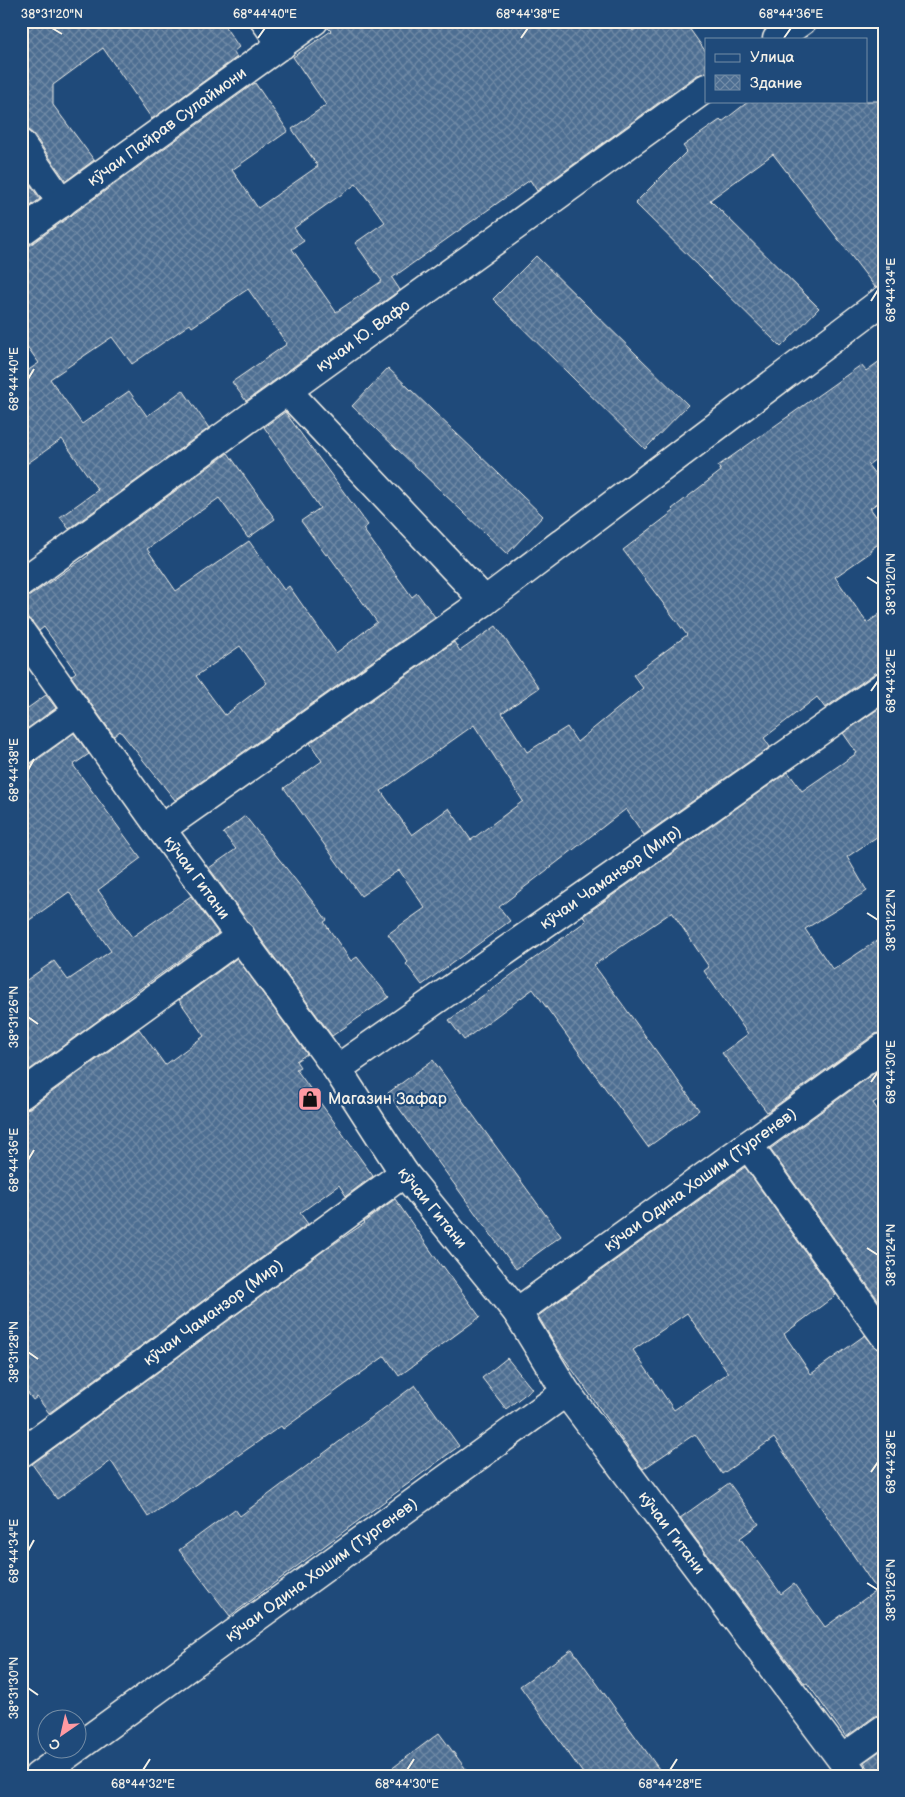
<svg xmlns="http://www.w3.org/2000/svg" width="905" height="1797" viewBox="0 0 905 1797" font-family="'Balsamiq Sans',sans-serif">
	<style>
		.building { fill: url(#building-cross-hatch); stroke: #f4f1e8; fill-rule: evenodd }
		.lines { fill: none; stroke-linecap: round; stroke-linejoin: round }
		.minor-casing { stroke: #f4f1e8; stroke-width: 31 }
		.minor { stroke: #1f4a7a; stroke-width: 28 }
		.ticks { fill: none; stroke: #f4f1e8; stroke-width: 2 }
		.labels { text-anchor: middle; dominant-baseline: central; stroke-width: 4.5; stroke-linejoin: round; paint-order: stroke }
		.street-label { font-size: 16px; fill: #f4f1e8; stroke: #1f4a7a }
		.poi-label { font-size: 16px; fill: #f4f1e8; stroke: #1f4a7a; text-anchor: start }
		.neatline { fill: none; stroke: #f4f1e8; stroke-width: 2 }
		.ticks-label { font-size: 12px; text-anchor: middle; fill: #f4f1e8 }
	</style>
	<defs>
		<pattern id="building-cross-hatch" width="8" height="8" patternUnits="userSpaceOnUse" patternTransform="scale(1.25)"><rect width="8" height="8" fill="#4d6e92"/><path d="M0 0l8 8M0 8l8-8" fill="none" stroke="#708aa6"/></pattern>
	</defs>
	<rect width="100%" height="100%" fill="#1f4a7a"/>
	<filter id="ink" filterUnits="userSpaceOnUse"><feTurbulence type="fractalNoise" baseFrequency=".02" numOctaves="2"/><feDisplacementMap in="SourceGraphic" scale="10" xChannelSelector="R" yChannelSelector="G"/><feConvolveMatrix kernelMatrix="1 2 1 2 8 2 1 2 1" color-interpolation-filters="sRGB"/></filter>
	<g filter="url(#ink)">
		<path class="building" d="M 21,21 L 221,21 L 239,47 L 233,52 L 237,57 L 152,119 L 103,48 L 53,85 L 53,105 L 94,160 L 66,181 L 34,135 L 28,130 L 21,129 Z
			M 329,21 L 626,21 L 633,31 L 647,21 L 684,21 L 706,52 L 706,73 L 697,75 L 537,191 L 530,180 L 392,278 L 400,290 L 246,401 L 232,382 L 287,344 L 248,289 L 192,327 L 190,324 L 132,364 L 112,337 L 50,379 L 82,424 L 129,391 L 147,416 L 183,390 L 209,428 L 69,529 L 60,517 L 98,490 L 62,439 L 21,468 L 21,375 L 39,363 L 21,338 L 21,247 L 30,245 L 255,83 L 288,131 L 232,170 L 258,208 L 318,166 L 292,129 L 326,105 L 293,57 L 331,31 L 328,28 ZM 356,184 L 385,222 L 355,243 L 382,281 L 336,312 L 292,249 L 304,241 L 294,228 Z
			M 749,101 L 884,101 L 884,285 L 875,287 L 773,154 L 710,200 L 819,308 L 781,347 L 635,203 L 687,151 L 683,146 L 720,120 L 722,122 Z
			M 21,172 L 40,199 L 21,213 Z
			M 536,256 L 688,405 L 645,449 L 493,299 Z
			M 884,358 L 884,453 L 868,465 L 884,486 L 884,499 L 870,508 L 884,527 L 884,540 L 870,550 L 871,552 L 835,577 L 867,623 L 884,611 L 884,671 L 875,673 L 825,708 L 817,697 L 764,738 L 770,747 L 644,835 L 626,809 L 499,907 L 510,921 L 422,985 L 406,964 L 408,962 L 388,934 L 425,908 L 399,870 L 361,896 L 284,788 L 322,761 L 310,743 L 454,642 L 460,651 L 496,626 L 539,688 L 502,713 L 527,752 L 567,727 L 577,742 L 643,688 L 633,675 L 687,635 L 623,550 L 674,511 L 672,509 L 721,471 L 718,466 L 861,365 L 866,371 ZM 474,725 L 523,801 L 471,840 L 449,808 L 412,835 L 381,791 Z
			M 388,368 L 543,516 L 507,554 L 352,406 Z
			M 285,412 L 368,525 L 363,529 L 412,597 L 417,593 L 435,617 L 175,800 L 120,731 L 114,736 L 71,676 L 76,672 L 44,627 L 39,631 L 28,618 L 21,617 L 21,602 L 89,555 L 88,554 L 228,453 L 275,519 L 248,538 L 219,498 L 147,549 L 176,591 L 249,541 L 284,590 L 289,586 L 336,653 L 377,622 L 328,554 L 326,555 L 301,521 L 320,508 L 264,427 ZM 240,646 L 267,683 L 225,715 L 196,676 Z
			M 46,695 L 56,708 L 21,733 L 21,713 Z
			M 884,705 L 884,832 L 847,857 L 867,891 L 805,929 L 833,970 L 884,936 L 884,1032 L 875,1034 L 767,1112 L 722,1053 L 748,1034 L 704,971 L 709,967 L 672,912 L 594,965 L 699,1110 L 648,1147 L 533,989 L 464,1040 L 449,1020 L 586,921 L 583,916 L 788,772 L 802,791 L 857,753 L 843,733 Z
			M 74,733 L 89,754 L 73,765 L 141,858 L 98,890 L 132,937 L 191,896 L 218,933 L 120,1003 L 121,1004 L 21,1076 L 21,984 L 54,961 L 68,980 L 111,951 L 69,892 L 21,926 L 21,767 L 30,765 Z
			M 245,816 L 327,920 L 324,922 L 351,961 L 357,957 L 389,997 L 332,1036 L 209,868 L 236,849 L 223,833 Z
			M 237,958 L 307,1054 L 296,1061 L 300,1067 L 296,1069 L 373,1176 L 346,1196 L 339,1185 L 300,1213 L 308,1224 L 49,1413 L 37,1397 L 33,1400 L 21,1384 L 21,1110 L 30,1108 L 139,1029 L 165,1065 L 204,1036 L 179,1000 Z
			M 433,1060 L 561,1236 L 516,1269 L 388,1093 Z
			M 884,1066 L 884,1096 L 873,1103 L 884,1119 L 884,1308 L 770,1149 Z
			M 745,1167 L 836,1295 L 784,1334 L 811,1374 L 865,1335 L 877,1349 L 884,1350 L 884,1714 L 875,1716 L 846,1737 L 807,1683 L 805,1684 L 680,1518 L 729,1483 L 759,1524 L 740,1538 L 781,1594 L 794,1584 L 825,1627 L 877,1590 L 774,1438 L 722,1474 L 695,1434 L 643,1469 L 557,1348 L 538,1316 ZM 687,1313 L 728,1373 L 674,1410 L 633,1350 Z
			M 395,1199 L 442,1267 L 443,1266 L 480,1317 L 399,1376 L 385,1356 L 283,1429 L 281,1426 L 148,1517 L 111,1461 L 57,1499 L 32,1464 L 326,1249 L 365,1223 L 364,1222 Z
			M 507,1358 L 532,1389 L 506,1409 L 482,1378 Z
			M 415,1385 L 459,1446 L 230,1616 L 179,1550 L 235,1509 L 240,1516 Z
			M 572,1649 L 664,1776 L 585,1776 L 520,1686 Z
			M 439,1733 L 471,1776 L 382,1776 Z
			M 884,1748 L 884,1776 L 874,1776 L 864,1762 Z"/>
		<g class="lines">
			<defs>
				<g id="minor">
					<path d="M 265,21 L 282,45"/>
					<path d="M 777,39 L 802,21"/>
					<path d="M 21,144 L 62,203"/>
					<path id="s1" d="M 21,232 L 314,21"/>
					<path d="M 287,391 L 485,601"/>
					<path id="s2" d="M 21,583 L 706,88"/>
					<path id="s3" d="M 21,632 L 161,829 L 337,1069 L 404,1173 L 517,1312 L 566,1392 L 854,1776"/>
					<path d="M 21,752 L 77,712"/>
					<path d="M 161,829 L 485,601 L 884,300"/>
					<path id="s4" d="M 337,1069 L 884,686"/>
					<path d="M 21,1095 L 241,936"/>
					<path d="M 748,1145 L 884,1335"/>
					<path id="s5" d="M 517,1312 L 884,1047"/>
					<path id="s6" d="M 21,1453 L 404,1173"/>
					<path id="s7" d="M 78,1747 L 566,1392"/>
					<path d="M 842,1759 L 884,1729"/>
					<path d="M 38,1776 L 74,1750"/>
				</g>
			</defs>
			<use href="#minor" class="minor-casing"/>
			<use href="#minor" class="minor"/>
		</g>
	</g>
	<path class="ticks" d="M 52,28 L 62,34M 258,38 L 265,28M 521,38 L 528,28M 784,38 L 791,28M 871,301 L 878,290M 28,379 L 34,369M 867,577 L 878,584M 871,691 L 878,681M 28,770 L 34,759M 867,913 L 878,920M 28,1017 L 38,1024M 871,1082 L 878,1072M 28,1160 L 34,1150M 867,1248 L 878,1255M 28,1352 L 38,1359M 871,1472 L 878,1462M 28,1551 L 34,1540M 867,1583 L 878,1590M 28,1688 L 38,1695M 143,1770 L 150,1759M 407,1770 L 414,1759M 670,1770 L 677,1759"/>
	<defs>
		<symbol id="shop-square" viewBox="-11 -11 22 22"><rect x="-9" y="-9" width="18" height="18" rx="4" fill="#ff9aa2" stroke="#1f4a7a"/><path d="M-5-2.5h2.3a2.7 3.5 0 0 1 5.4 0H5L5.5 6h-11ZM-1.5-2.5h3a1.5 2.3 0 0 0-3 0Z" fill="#111"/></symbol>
	</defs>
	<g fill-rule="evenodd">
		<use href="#shop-square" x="296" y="1085" width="28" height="28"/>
	</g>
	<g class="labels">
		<g class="street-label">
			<text stroke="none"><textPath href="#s1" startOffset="180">кӯчаи Пайрав Сулаймони</textPath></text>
			<text stroke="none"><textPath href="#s2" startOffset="422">кучаи Ю. Вафо</textPath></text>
			<text stroke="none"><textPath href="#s4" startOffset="334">кӯчаи Чаманзор (Мир)</textPath></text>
			<text stroke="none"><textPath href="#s3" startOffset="302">кӯчаи Гитани</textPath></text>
			<text stroke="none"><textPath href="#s5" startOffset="226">кӯчаи Одина Хошим (Тургенев)</textPath></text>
			<text stroke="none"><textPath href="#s3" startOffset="708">кӯчаи Гитани</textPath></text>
			<text stroke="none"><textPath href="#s6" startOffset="238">кӯчаи Чаманзор (Мир)</textPath></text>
			<text stroke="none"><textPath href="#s3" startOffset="1112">кӯчаи Гитани</textPath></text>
			<text stroke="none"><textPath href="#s7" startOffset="301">кӯчаи Одина Хошим (Тургенев)</textPath></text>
		</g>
		<g class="poi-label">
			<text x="328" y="1099">Магазин Зафар</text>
		</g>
	</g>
	<rect width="905" height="1797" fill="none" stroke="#1f4a7a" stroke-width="55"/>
	<rect x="705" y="38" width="162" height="65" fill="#1f4a7a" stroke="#748da6"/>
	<rect x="715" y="54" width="25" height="8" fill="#1f4a7a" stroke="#748da6"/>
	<text x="750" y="62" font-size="15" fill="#f4f1e8">Улица</text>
	<rect x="715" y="75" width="25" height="15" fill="url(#building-cross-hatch)" stroke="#748da6"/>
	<text x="750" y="88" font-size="15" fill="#f4f1e8">Здание</text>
	<g transform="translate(62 1734) rotate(214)"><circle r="24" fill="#1f4a7a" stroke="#748da6"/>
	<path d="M0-4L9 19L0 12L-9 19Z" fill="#ff9aa2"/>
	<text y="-8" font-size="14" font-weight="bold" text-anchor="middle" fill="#f4f1e8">С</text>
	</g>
	<rect x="28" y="28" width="850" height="1742" class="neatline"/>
	<g class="ticks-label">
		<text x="52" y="18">38°31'20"N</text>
		<text x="265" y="18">68°44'40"E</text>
		<text x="528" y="18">68°44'38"E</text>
		<text x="791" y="18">68°44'36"E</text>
		<text transform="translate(891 290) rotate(-90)" y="4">68°44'34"E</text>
		<text transform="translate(14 379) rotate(-90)" y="4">68°44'40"E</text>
		<text transform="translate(891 584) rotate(-90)" y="4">38°31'20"N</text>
		<text transform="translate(891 681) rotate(-90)" y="4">68°44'32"E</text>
		<text transform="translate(14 770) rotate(-90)" y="4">68°44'38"E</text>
		<text transform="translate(891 920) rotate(-90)" y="4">38°31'22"N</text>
		<text transform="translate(14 1017) rotate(-90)" y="4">38°31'26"N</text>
		<text transform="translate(891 1072) rotate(-90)" y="4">68°44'30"E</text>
		<text transform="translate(14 1160) rotate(-90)" y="4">68°44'36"E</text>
		<text transform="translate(891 1255) rotate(-90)" y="4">38°31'24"N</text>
		<text transform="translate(14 1352) rotate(-90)" y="4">38°31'28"N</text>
		<text transform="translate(891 1462) rotate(-90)" y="4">68°44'28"E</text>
		<text transform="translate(14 1551) rotate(-90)" y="4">68°44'34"E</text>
		<text transform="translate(891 1590) rotate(-90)" y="4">38°31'26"N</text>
		<text transform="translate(14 1688) rotate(-90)" y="4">38°31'30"N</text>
		<text x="143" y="1788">68°44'32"E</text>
		<text x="407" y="1788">68°44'30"E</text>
		<text x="670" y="1788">68°44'28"E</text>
	</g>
</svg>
